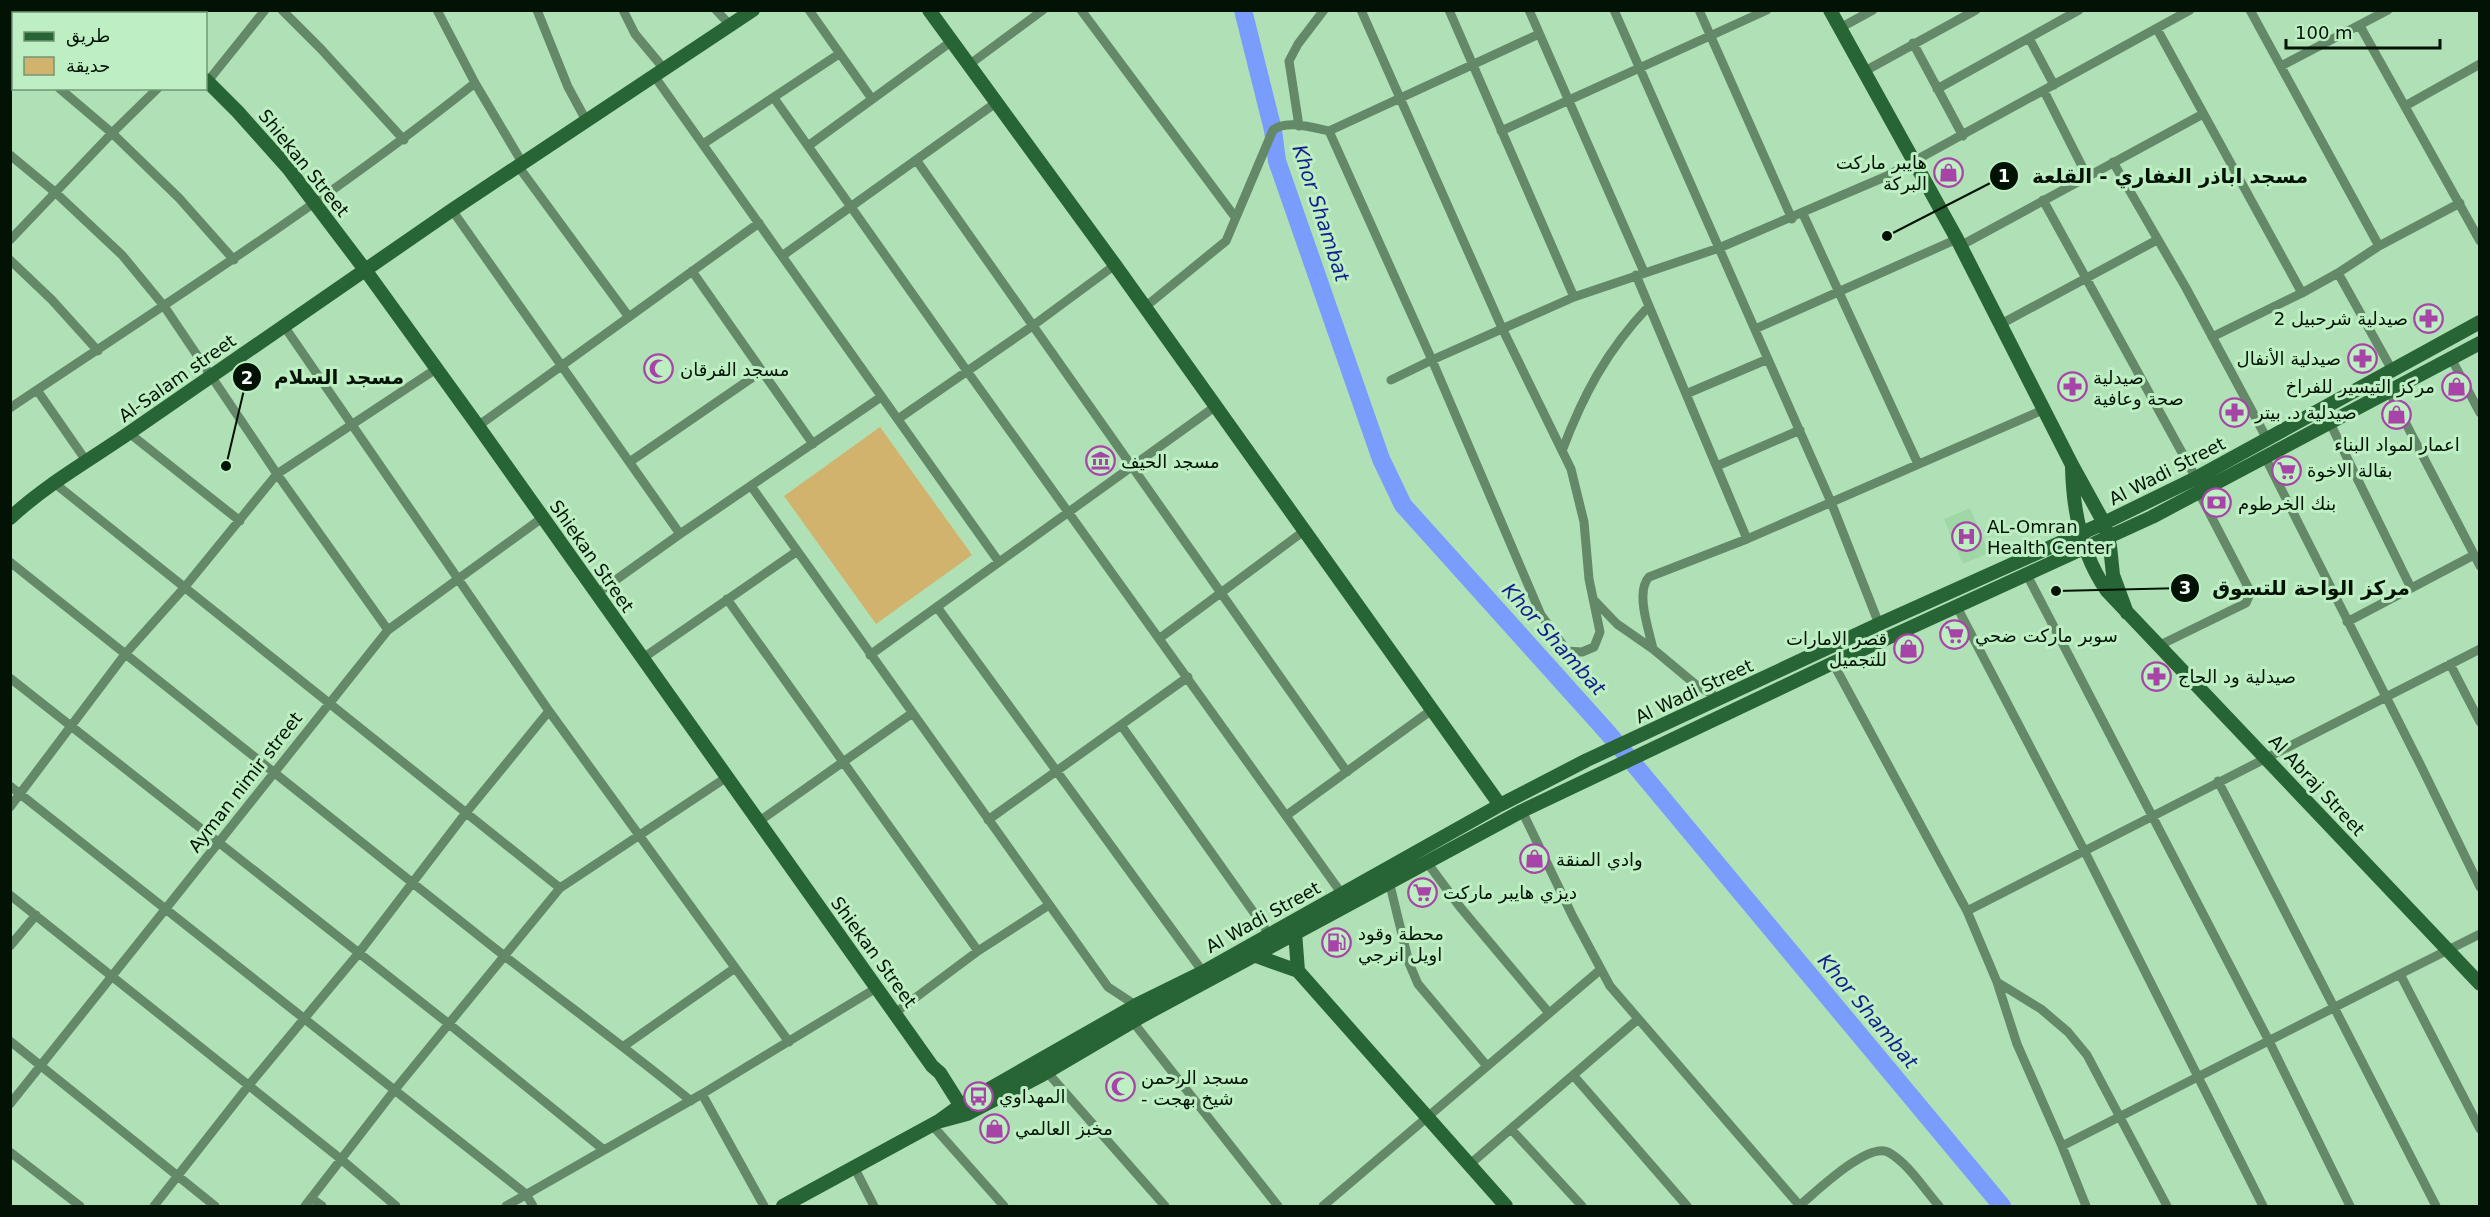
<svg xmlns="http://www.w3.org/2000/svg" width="2490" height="1217" viewBox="0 0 2490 1217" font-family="'DejaVu Sans',Cairo,sans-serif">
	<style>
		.built { fill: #9fd7a6 }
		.green { fill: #d1b36d }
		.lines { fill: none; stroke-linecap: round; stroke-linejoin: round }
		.river { stroke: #799cfd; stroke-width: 18 }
		.street { stroke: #638968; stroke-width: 9 }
		.secondary { stroke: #286534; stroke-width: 14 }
		.labels { text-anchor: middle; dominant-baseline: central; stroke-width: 6; stroke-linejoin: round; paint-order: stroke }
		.poi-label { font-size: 18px; fill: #021305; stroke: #bdefc2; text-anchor: start }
		.street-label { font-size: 18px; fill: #021305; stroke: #bdefc2 }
		.water-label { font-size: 20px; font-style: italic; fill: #121e8d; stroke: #bdefc2 }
		.leader { fill: none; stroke: #021305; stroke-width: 2 }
		.callout-dot { fill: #021305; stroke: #bdefc2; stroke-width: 2 }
		.mark-label { font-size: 18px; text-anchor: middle; font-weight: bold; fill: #fff }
		.callout-label { font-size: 20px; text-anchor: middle; font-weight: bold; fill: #021305; stroke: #bdefc2; stroke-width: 6; stroke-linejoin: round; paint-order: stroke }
	</style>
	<rect width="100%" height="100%" fill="#b0e1b6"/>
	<path class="built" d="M 1970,508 L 1989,553 L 1963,564 L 1944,519 Z"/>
	<path class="green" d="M 880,427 L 972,555 L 876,624 L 784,496 Z"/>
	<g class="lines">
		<path class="river" d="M 1243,10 L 1273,130 L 1277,161 L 1381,459 L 1403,505 L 1608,733 L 2002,1206"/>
		<path class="street" d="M 282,10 L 321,49 L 404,140
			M 437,10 L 475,83 L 523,164
			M 537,10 L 568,87 L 587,122
			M 623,10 L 635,34 L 665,70
			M 716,10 L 730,25
			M 809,10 L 872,99
			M 1081,10 L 1235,217
			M 1449,10 L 1574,297
			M 1529,10 L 1644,272
			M 1614,10 L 1831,502 L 1879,624
			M 1699,10 L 1792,219
			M 2250,10 L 2379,246
			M 156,14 L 158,10
			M 2360,26 L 2480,241
			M 1840,28 L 1873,10
			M 2157,29 L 2302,293
			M 2029,38 L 2054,85
			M 1913,43 L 1963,136
			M 10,48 L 14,50
			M 970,64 L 1043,10
			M 2281,66 L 2388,10
			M 1865,71 L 1976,10
			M 655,77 L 999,562
			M 208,81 L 265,10
			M 59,88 L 112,133 L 179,198 L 234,260
			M 1937,89 L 2079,10
			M 2044,91 L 2087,176
			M 774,98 L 967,371 L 1342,894
			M 2405,106 L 2480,64
			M 1299,126 L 1289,61 L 1298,44 L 1324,10
			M 1329,131 L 1432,360 L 1541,615 L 1567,651 L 1582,652 L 1594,647 L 1600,632 L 1589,579 L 1584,522 L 1571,469 L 1502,328 L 1361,10
			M 1501,131 L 1767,10
			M 703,144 L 839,54
			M 808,146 L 952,41
			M 10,155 L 56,193 L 122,255 L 164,306 L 277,474 L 388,630
			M 917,161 L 1347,772
			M 2113,162 L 2186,288 L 2267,439
			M 518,166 L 629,317
			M 2043,200 L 2196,478
			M 452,210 L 680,534
			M 1803,214 L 1918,464
			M 10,240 L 112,133 L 158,88
			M 1960,246 L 2203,114
			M 782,256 L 997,102
			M 10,260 L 52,300 L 98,351
			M 692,271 L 813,444
			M 2338,273 L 2392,370
			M 1636,275 L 1747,539
			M 1145,307 L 1226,241 L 1273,130 C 1287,119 1313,128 1329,131 L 1539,34
			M 2001,324 L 2157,240
			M 284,326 L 549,711 L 789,1042
			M 1755,329 L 1957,239
			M 2212,337 L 2302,293 L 2338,273 L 2379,246 L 2460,203
			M 2451,358 L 2480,413
			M 1391,380 L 1432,360 L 1574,297 L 1719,248 L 1887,176 L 2190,10
			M 37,390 L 87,462
			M 2389,391 L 2480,566
			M 1686,394 L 1768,359
			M 10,408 C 168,302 327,201 475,83
			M 898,419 L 1031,327 L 1115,265
			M 2330,423 L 2411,588
			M 478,426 L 759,223
			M 129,433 L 240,521
			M 1562,451 C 1583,395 1607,350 1649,306
			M 2265,457 L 2422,768 L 2480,887
			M 631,461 L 762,371
			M 1717,466 L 1800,430
			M 53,482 L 560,888
			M 751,486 L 1108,987 L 1140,1008
			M 10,562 C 168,687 325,814 483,939 C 552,994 623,1045 691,1101
			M 2027,575 L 2269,1041 L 2350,1206
			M 596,594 L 680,534 L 881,397
			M 727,599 L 978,951
			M 1593,599 L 1617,624 L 1653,649 L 1695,684 L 1720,699
			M 937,607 L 1203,972
			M 1957,607 L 2084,850 L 2263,1206
			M 2347,622 L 2474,555
			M 1160,638 L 1304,531
			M 2160,645 L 2246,603 L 2250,594 L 2249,589 L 2199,493
			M 1653,649 C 1649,630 1635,592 1649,577 L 1747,539 L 2045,409
			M 870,655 L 1216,406
			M 643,658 L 796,552
			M 1833,663 L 1967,911 L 1997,982 L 2017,1044 L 2062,1146 L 2086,1206
			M 2450,664 L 2480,722
			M 10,678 L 449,1024 L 604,1150
			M 1121,725 L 1269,934
			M 2218,781 L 2436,1206
			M 10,786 L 526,1194 L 533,1206
			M 10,807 L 126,653 L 184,588 L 277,474 L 436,369
			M 1522,811 L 1573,917 L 1610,986 L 1800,1206
			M 1287,815 L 1433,709
			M 988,820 L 1188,677
			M 758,822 L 911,714
			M 1426,861 L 1460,907 L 1549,1013
			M 1389,881 L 1409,963 L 1418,984 L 1487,1066
			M 10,895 L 342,1160 L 396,1206
			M 1967,911 L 2480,649
			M 2480,934 L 2400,974 L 2480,1129
			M 10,946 L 36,915
			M 1997,982 L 2041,1009 L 2068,1032 L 2087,1055 L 2167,1206
			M 895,1013 L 978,951 L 1049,905
			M 1133,1022 L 1278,1206
			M 10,1041 L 215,1206
			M 624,1046 L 735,968
			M 1047,1072 L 1165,1206
			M 1573,1075 L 1687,1206
			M 702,1094 L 764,1206
			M 10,1104 L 388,630 L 542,518
			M 932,1125 L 1004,1206
			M 1511,1129 L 1582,1206
			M 2062,1146 L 2400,974
			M 10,1152 L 80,1206
			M 1469,1165 L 1637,1020
			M 854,1167 L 874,1206
			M 311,1198 L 322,1206
			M 154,1206 L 249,1085 L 358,954 L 465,814 L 549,711
			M 305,1206 L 393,1092 L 560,888 L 727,777
			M 506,1206 L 702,1094 L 878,987
			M 1323,1206 L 1600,970
			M 1799,1206 C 1815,1193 1867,1142 1888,1152 C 1908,1163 1924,1189 1939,1206"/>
		<path class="secondary" d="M 122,10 L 125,14
			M 929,10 L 1115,265 L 1500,805
			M 1830,10 L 1957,239 L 2072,465 L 2104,523 L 2110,546 L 2113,575 L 2127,613
			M 206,80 L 238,112 L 288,168 L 366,271 L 478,426 L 932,1066 L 940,1073 L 964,1111
			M 2072,467 C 2073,511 2081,554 2107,591 L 2480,984
			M 10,518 C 47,484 88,461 129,433 L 452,210 L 753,10
			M 1295,932 L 1298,971
			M 1256,956 L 1298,971 L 1506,1206
			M 941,1121 L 967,1114 L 1042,1075 L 1144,1015 L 1522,811 L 1833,663 L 2152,517 L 2480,343
			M 783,1206 L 939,1121 L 961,1105 L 1138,1004 L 1203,972 L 1500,805 L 1587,760 L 1879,624 L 2104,523 L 2196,478 L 2480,322"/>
	</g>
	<defs>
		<symbol id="shop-ring" viewBox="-11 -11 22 22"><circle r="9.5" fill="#bdefc2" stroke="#a843a8" stroke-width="1.5"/><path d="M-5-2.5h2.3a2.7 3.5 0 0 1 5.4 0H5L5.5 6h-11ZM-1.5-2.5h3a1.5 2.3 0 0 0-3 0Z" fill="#a843a8"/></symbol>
		<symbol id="pharmacy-ring" viewBox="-11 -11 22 22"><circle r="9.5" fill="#bdefc2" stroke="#a843a8" stroke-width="1.5"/><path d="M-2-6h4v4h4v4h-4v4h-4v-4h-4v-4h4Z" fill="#a843a8"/></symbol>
		<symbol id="mosque-ring" viewBox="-11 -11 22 22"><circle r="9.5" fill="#bdefc2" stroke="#a843a8" stroke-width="1.5"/><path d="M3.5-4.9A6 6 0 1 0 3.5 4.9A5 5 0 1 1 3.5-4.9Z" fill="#a843a8"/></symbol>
		<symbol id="museum-ring" viewBox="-11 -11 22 22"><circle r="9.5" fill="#bdefc2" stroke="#a843a8" stroke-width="1.5"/><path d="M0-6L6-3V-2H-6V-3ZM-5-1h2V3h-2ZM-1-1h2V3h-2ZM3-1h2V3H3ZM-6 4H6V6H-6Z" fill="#a843a8"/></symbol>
		<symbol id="supermarket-ring" viewBox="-11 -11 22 22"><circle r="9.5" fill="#bdefc2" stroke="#a843a8" stroke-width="1.5"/><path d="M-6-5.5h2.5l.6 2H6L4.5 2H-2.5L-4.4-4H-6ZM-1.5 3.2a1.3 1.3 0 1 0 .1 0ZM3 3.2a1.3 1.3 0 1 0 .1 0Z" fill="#a843a8"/></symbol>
		<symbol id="bank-ring" viewBox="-11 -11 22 22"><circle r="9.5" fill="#bdefc2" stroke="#a843a8" stroke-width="1.5"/><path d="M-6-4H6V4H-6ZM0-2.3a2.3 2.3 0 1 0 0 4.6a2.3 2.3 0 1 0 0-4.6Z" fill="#a843a8"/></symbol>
		<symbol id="hospital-ring" viewBox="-11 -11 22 22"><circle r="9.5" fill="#bdefc2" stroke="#a843a8" stroke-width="1.5"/><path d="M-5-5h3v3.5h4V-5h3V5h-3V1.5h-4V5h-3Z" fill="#a843a8"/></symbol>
		<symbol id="fuel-ring" viewBox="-11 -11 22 22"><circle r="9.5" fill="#bdefc2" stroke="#a843a8" stroke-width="1.5"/><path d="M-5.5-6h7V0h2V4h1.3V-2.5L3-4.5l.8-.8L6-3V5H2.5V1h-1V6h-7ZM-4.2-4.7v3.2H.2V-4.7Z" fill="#a843a8"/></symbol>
		<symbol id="bus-ring" viewBox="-11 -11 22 22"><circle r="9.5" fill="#bdefc2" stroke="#a843a8" stroke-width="1.5"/><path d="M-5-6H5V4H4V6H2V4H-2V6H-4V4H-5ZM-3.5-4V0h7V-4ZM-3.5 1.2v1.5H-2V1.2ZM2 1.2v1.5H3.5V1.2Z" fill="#a843a8"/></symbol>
	</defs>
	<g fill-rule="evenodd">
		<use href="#shop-ring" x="1932" y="156" width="33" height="33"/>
		<use href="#pharmacy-ring" x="2412" y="302" width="33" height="33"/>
		<use href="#pharmacy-ring" x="2346" y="342" width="33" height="33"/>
		<use href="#mosque-ring" x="642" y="352" width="33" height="33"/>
		<use href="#shop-ring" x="2440" y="370" width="33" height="33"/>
		<use href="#pharmacy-ring" x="2056" y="370" width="33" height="33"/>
		<use href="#pharmacy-ring" x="2218" y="396" width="33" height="33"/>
		<use href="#shop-ring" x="2380" y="398" width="33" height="33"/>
		<use href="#museum-ring" x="1084" y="444" width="33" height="33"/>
		<use href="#supermarket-ring" x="2270" y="454" width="33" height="33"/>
		<use href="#bank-ring" x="2200" y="486" width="33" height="33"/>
		<use href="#hospital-ring" x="1950" y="520" width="33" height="33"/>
		<use href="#supermarket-ring" x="1938" y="618" width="33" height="33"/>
		<use href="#shop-ring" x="1892" y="632" width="33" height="33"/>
		<use href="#pharmacy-ring" x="2140" y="660" width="33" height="33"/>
		<use href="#shop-ring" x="1518" y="842" width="33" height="33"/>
		<use href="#supermarket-ring" x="1406" y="876" width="33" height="33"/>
		<use href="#fuel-ring" x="1320" y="926" width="33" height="33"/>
		<use href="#mosque-ring" x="1104" y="1070" width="33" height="33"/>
		<use href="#bus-ring" x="962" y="1080" width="33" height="33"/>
		<use href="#shop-ring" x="978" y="1112" width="33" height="33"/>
	</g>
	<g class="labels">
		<g class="poi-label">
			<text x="1927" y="162" text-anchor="end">هايبر ماركت<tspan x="1927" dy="21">البركة</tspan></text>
			<text x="2408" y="318" text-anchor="end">صيدلية شرحبيل 2</text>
			<text x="2341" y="358" text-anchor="end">صيدلية الأنفال</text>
			<text x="680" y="369">مسجد الفرقان</text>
			<text x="2093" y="377">صيدلية<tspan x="2093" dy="21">صحة وعافية</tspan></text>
			<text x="2435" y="386" text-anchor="end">مركز التيسير للفراخ</text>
			<text x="2255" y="412">صيدلية د. بيتر</text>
			<text x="2397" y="444" text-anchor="middle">اعمار لمواد البناء</text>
			<text x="1121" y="461">مسجد الحيف</text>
			<text x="2307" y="470">بقالة الاخوة</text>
			<text x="2238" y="503">بنك الخرطوم</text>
			<text x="1987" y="526">AL-Omran<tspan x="1987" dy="21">Health Center</tspan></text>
			<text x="1975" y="635">سوبر ماركت ضحي</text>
			<text x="1887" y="638" text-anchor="end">قصر الامارات<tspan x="1887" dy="21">للتجميل</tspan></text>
			<text x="2178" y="676">صيدلية ود الحاج</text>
			<text x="1556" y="859">وادي المنقة</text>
			<text x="1443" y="892">ديزي هايبر ماركت</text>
			<text x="1358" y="933">محطة وقود<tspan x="1358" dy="21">اويل انرجي</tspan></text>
			<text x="1141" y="1077">مسجد الرحمن<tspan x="1141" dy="21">- شيخ بهجت</tspan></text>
			<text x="999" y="1096">المهداوي</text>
			<text x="1015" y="1128">مخبز العالمي</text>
		</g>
		<g class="street-label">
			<text transform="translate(304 163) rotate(51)">Shiekan Street</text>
			<text transform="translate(177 378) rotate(-35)">Al-Salam street</text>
			<text transform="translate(2167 471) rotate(-27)">Al Wadi Street</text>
			<text transform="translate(592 556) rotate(55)">Shiekan Street</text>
			<text transform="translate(1694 691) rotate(-25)">Al Wadi Street</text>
			<text transform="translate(245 782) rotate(-52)">Ayman nimir street</text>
			<text transform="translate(2317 785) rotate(47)">Al Abraj Street</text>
			<text transform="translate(1263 917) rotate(-29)">Al Wadi Street</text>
			<text transform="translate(874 952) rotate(54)">Shiekan Street</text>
		</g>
		<g class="water-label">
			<text transform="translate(1321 213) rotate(72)">Khor Shambat</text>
			<text transform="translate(1554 639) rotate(48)">Khor Shambat</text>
			<text transform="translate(1868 1011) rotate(50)">Khor Shambat</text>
		</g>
	</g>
	<path class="leader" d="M1887 236L2004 176M226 466L247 377M2056 591L2185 588"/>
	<g class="callout-dot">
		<circle cx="1887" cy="236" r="6"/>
		<circle cx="226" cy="466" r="6"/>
		<circle cx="2056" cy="591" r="6"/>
		<circle cx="2004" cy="176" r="15"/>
		<circle cx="247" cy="377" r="15"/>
		<circle cx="2185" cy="588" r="15"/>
	</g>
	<g class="mark-label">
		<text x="2004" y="182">1</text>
		<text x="247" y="384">2</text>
		<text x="2185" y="594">3</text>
	</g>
	<g class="callout-label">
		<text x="2170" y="183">مسجد اباذر الغفاري - القلعة</text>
		<text x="339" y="384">مسجد السلام</text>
		<text x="2311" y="595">مركز الواحة للتسوق</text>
	</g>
	<rect width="2490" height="1217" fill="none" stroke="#021305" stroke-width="24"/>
	<rect x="12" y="12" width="195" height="78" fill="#bdefc2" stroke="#729776" stroke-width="1.5"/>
	<rect x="24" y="32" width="30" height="9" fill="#286534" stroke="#729776" stroke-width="1.5"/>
	<text x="66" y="42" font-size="18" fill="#021305">طريق</text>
	<rect x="24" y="57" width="30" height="18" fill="#d1b36d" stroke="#729776" stroke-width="1.5"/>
	<text x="66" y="72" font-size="18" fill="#021305">حديقة</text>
	<path d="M2286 39v9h154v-9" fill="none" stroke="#021305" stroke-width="3"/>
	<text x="2295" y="39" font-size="18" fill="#021305" stroke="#bdefc2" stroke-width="4.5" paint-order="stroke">100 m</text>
</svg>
